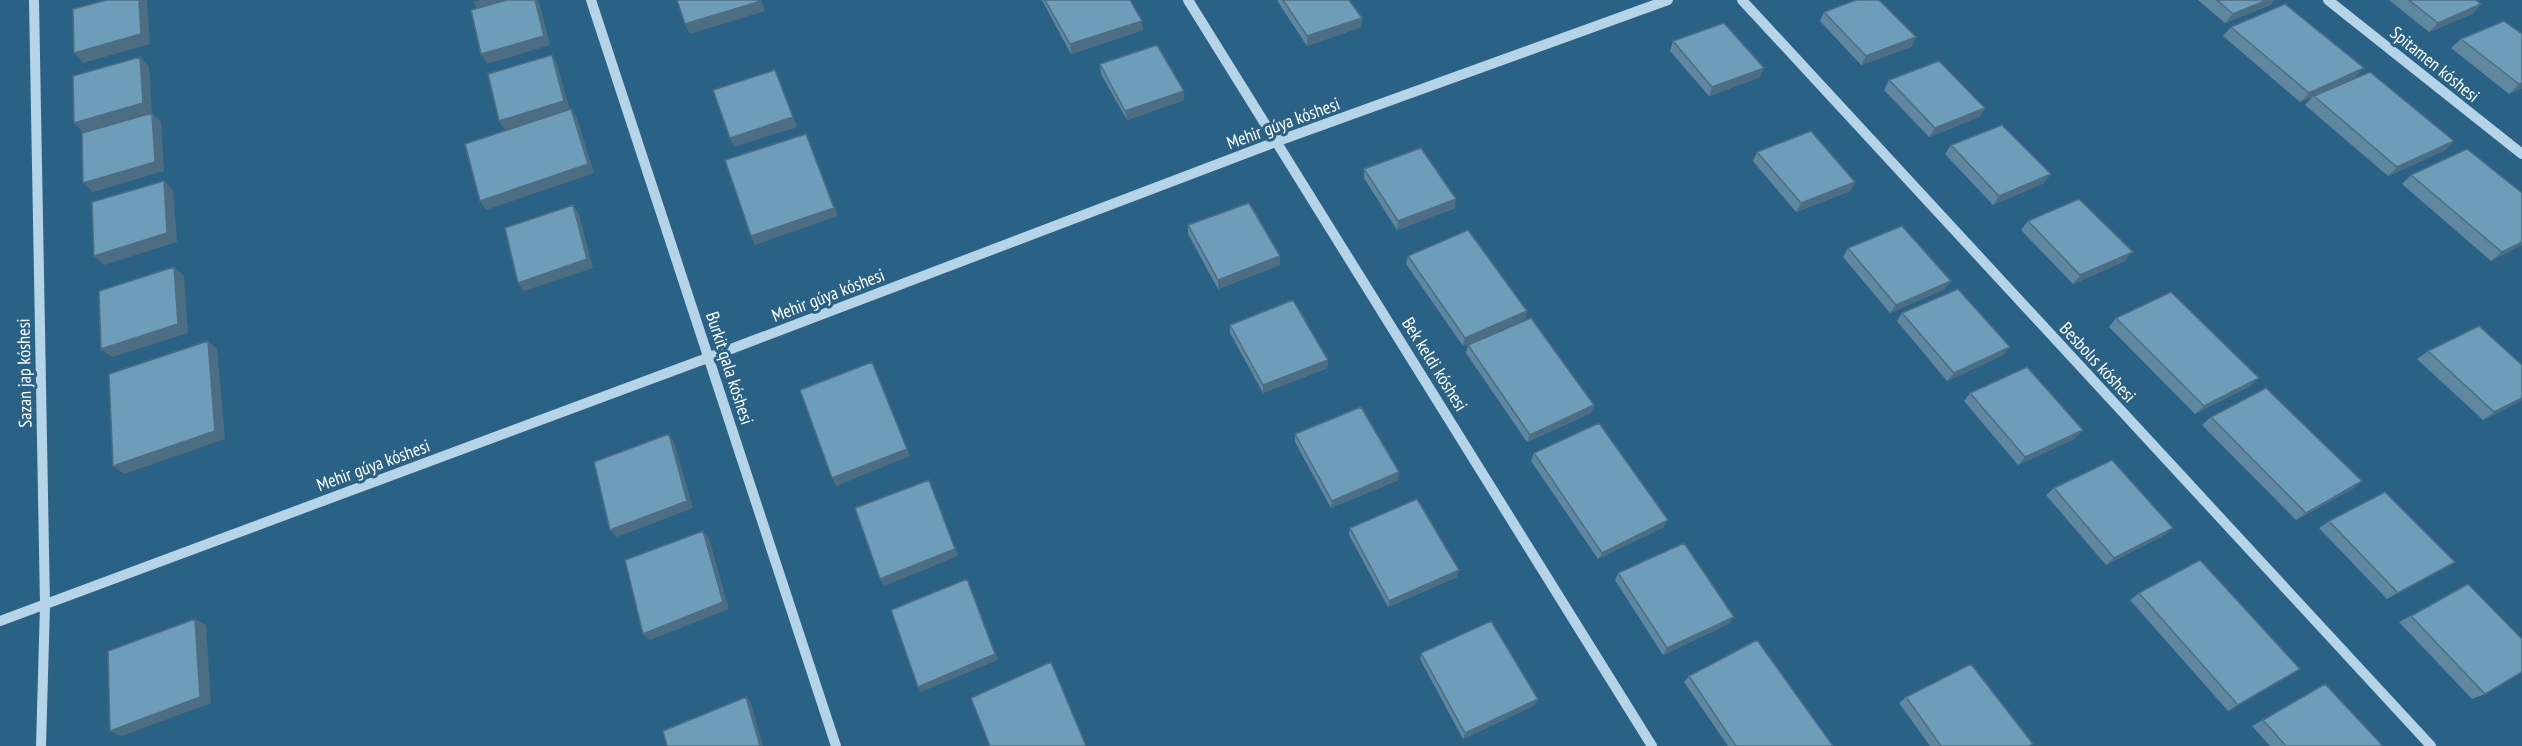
<svg xmlns="http://www.w3.org/2000/svg" width="2522" height="746" viewBox="0 0 2522 746" font-family="'PT Sans Narrow',sans-serif">
	<style>
		.lines { fill: none; stroke-linecap: round; stroke-linejoin: round }
		.minor { stroke: #b5d4e7; stroke-width: 10 }
		.wall { fill: #5f879f }
		.shaded-wall { fill: #4d6e82 }
		.building { fill: #6e9db9; stroke: #4d6e82; stroke-width: 1.5 }
		.labels { text-anchor: middle; dominant-baseline: central; stroke-width: 6; stroke-linejoin: round; paint-order: stroke }
		.street-label { font-size: 18px; fill: #fff; stroke: #2a6285 }
	</style>
	<rect width="100%" height="100%" fill="#2a6285"/>
	<g class="lines">
		<path class="minor" d="M 34,0 L 45,605 L 41,746
			M 591,0 L 836,746
			M 1188,0 L 1652,746
			M 1742,0 L 2431,746
			M 2328,0 L 2522,154
			M 0,621 L 710,357 L 1278,141 L 1668,0"/>
	</g>
	<path class="wall" d="M 1042,0 L 1130,0 L 1143,30 L 1071,54 Z
		M 1278,0 L 1349,0 L 1362,18 L 1361,27 L 1307,46 L 1278,2 Z
		M 2198,0 L 2274,0 L 2270,5 L 2225,23 Z
		M 2389,0 L 2476,0 L 2481,4 L 2472,14 L 2429,32 Z
		M 1824,12 L 1916,37 L 1911,47 L 1861,65 L 1820,21 Z
		M 2504,21 L 2522,88 L 2509,94 L 2451,48 L 2461,39 Z
		M 2231,27 L 2355,78 L 2454,141 L 2445,150 L 2388,176 L 2305,105 L 2313,96 L 2300,102 L 2223,36 Z
		M 1673,41 L 1760,77 L 1709,96 L 1670,51 Z
		M 1100,64 L 1184,91 L 1184,100 L 1127,120 L 1101,74 Z
		M 1889,80 L 1985,108 L 1979,117 L 1929,137 L 1884,90 Z
		M 1951,145 L 2044,183 L 1993,205 L 1945,154 Z
		M 1757,152 L 1855,182 L 1850,191 L 1796,212 L 1753,161 Z
		M 1364,169 L 1455,208 L 1397,230 L 1364,178 Z
		M 2411,175 L 2522,245 L 2491,261 L 2402,184 Z
		M 2028,221 L 2125,261 L 2073,284 L 2021,230 Z
		M 1188,225 L 1280,265 L 1218,289 L 1188,234 Z
		M 1848,248 L 1945,289 L 1890,313 L 1843,257 Z
		M 1408,256 L 1527,311 L 1525,319 L 1463,346 L 1406,264 Z
		M 1902,313 L 2003,355 L 1947,381 L 1897,321 Z
		M 2116,318 L 2259,378 L 2250,386 L 2195,414 L 2109,327 Z
		M 1230,325 L 1328,360 L 1327,368 L 1263,393 L 1230,333 Z
		M 1468,345 L 1594,405 L 1591,413 L 1527,442 L 1466,353 Z
		M 2428,351 L 2522,400 L 2483,420 L 2417,359 Z
		M 1970,393 L 2076,438 L 2018,465 L 1964,401 Z
		M 2211,417 L 2362,481 L 2352,489 L 2296,520 L 2202,425 Z
		M 1295,434 L 1398,480 L 1331,508 L 1295,442 Z
		M 1534,453 L 1664,527 L 1598,559 L 1531,461 Z
		M 2054,488 L 2173,528 L 2164,535 L 2106,565 L 2046,495 Z
		M 2329,521 L 2455,562 L 2387,599 L 2319,528 Z
		M 1350,528 L 1457,577 L 1388,607 L 1349,535 Z
		M 1618,573 L 1730,623 L 1663,655 L 1615,580 Z
		M 2468,584 L 2485,694 L 2472,699 L 2399,622 Z
		M 2139,593 L 2238,705 L 2228,711 L 2130,600 Z
		M 1421,653 L 1535,705 L 1463,739 L 1420,659 Z
		M 1689,676 L 1833,746 L 1728,746 L 1684,682 Z
		M 2325,684 L 2383,746 L 2270,746 L 2252,726 Z
		M 1906,697 L 2030,746 L 1930,746 L 1899,703 Z"/>
	<path class="shaded-wall" d="M 139,0 L 146,0 L 147,1 L 150,44 L 83,63 L 74,53 Z
		M 479,0 L 518,0 L 479,11 L 473,2 Z
		M 535,0 L 537,0 L 539,2 L 550,45 L 487,64 L 481,54 Z
		M 761,0 L 765,11 L 690,34 L 685,24 Z
		M 2267,0 L 2274,0 L 2270,5 L 2225,23 L 2233,14 Z
		M 2481,4 L 2472,14 L 2429,32 L 2438,23 Z
		M 1362,18 L 1361,27 L 1307,46 L 1307,36 Z
		M 1142,21 L 1143,30 L 1071,54 L 1070,44 Z
		M 1916,37 L 1911,47 L 1861,65 L 1866,56 Z
		M 552,55 L 557,64 L 570,110 L 505,130 L 499,121 Z
		M 140,57 L 149,66 L 152,112 L 83,132 L 74,123 Z
		M 1764,68 L 1760,77 L 1709,96 L 1712,87 Z
		M 2364,68 L 2355,78 L 2300,102 L 2309,93 Z
		M 775,70 L 797,127 L 734,147 L 730,138 Z
		M 2522,83 L 2522,88 L 2509,94 L 2519,84 Z
		M 1184,91 L 1184,100 L 1127,120 L 1125,111 Z
		M 1985,108 L 1979,117 L 1929,137 L 1935,128 Z
		M 571,109 L 577,118 L 594,173 L 486,210 L 480,201 Z
		M 152,113 L 161,122 L 164,171 L 93,192 L 83,183 Z
		M 806,134 L 838,216 L 755,245 L 751,236 Z
		M 2454,141 L 2445,150 L 2388,176 L 2397,167 Z
		M 2051,174 L 2044,183 L 1993,205 L 1999,196 Z
		M 164,181 L 173,190 L 177,242 L 104,265 L 94,256 Z
		M 1855,182 L 1850,191 L 1796,212 L 1801,203 Z
		M 1456,199 L 1455,208 L 1397,230 L 1398,221 Z
		M 573,205 L 579,214 L 593,268 L 524,291 L 518,283 Z
		M 2522,242 L 2522,245 L 2491,261 L 2502,252 Z
		M 2133,252 L 2125,261 L 2073,284 L 2080,275 Z
		M 1280,256 L 1280,265 L 1218,289 L 1218,280 Z
		M 174,267 L 184,276 L 188,333 L 112,357 L 101,349 Z
		M 1951,281 L 1945,289 L 1890,313 L 1896,305 Z
		M 1527,311 L 1525,319 L 1463,346 L 1465,338 Z
		M 208,341 L 217,349 L 225,439 L 124,474 L 113,466 Z
		M 2010,347 L 2003,355 L 1947,381 L 1954,373 Z
		M 1328,360 L 1327,368 L 1263,393 L 1263,385 Z
		M 876,370 L 910,456 L 836,486 L 832,478 Z
		M 2259,378 L 2250,386 L 2195,414 L 2204,406 Z
		M 2522,398 L 2522,400 L 2483,420 L 2494,412 Z
		M 1594,405 L 1591,413 L 1527,442 L 1530,435 Z
		M 2083,430 L 2076,438 L 2018,465 L 2025,457 Z
		M 669,434 L 674,442 L 693,508 L 617,537 L 610,530 Z
		M 1399,472 L 1398,480 L 1331,508 L 1332,501 Z
		M 2362,481 L 2352,489 L 2296,520 L 2306,513 Z
		M 932,487 L 958,556 L 884,586 L 880,579 Z
		M 1668,520 L 1664,527 L 1598,559 L 1602,553 Z
		M 2173,528 L 2164,535 L 2106,565 L 2114,558 Z
		M 703,531 L 709,538 L 729,609 L 650,640 L 643,634 Z
		M 1459,570 L 1457,577 L 1388,607 L 1389,601 Z
		M 970,586 L 998,660 L 921,692 L 918,687 Z
		M 1734,617 L 1730,623 L 1663,655 L 1667,648 Z
		M 195,619 L 206,625 L 211,703 L 122,736 L 110,731 Z
		M 746,697 L 751,703 L 763,746 L 760,746 Z
		M 1538,699 L 1535,705 L 1463,739 L 1465,733 Z"/>
	<path class="building" d="M 107,0 L 139,0 L 141,34 L 74,53 L 73,9 Z
		M 507,0 L 535,0 L 544,36 L 481,54 L 471,10 Z
		M 677,0 L 761,0 L 761,1 L 685,24 Z
		M 1045,0 L 1130,0 L 1142,21 L 1070,44 Z
		M 1283,0 L 1349,0 L 1362,18 L 1307,36 Z
		M 1856,0 L 1879,0 L 1916,37 L 1866,56 L 1824,12 Z
		M 2217,0 L 2267,0 L 2233,14 Z
		M 2409,0 L 2476,0 L 2481,4 L 2438,23 Z
		M 2285,4 L 2364,68 L 2309,93 L 2231,27 Z
		M 2504,21 L 2522,34 L 2522,83 L 2519,84 L 2461,39 Z
		M 1724,23 L 1764,68 L 1712,87 L 1673,41 Z
		M 1157,45 L 1184,91 L 1125,111 L 1100,64 Z
		M 552,55 L 564,101 L 499,121 L 488,74 Z
		M 140,57 L 143,103 L 74,123 L 73,76 Z
		M 1939,61 L 1985,108 L 1935,128 L 1889,80 Z
		M 775,70 L 793,117 L 730,138 L 713,90 Z
		M 2370,72 L 2454,141 L 2397,167 L 2314,96 Z
		M 571,109 L 588,164 L 480,201 L 465,144 Z
		M 152,113 L 155,162 L 83,183 L 82,133 Z
		M 2002,125 L 2051,174 L 1999,196 L 1951,145 Z
		M 1811,131 L 1855,182 L 1801,203 L 1757,152 Z
		M 806,134 L 834,208 L 751,236 L 725,160 Z
		M 1421,148 L 1456,199 L 1398,221 L 1364,169 Z
		M 2467,149 L 2522,193 L 2522,242 L 2502,252 L 2411,175 Z
		M 164,181 L 167,233 L 94,256 L 92,202 Z
		M 2079,199 L 2133,252 L 2080,275 L 2028,221 Z
		M 1249,203 L 1280,256 L 1218,280 L 1188,225 Z
		M 573,205 L 587,259 L 518,283 L 505,228 Z
		M 1902,226 L 1951,281 L 1896,305 L 1848,248 Z
		M 1468,230 L 1527,311 L 1465,338 L 1408,256 Z
		M 174,267 L 178,324 L 101,349 L 99,291 Z
		M 1958,289 L 2010,347 L 1954,373 L 1902,313 Z
		M 2171,292 L 2259,378 L 2204,406 L 2116,318 Z
		M 1293,300 L 1328,360 L 1263,385 L 1230,325 Z
		M 1531,318 L 1594,405 L 1530,435 L 1468,345 Z
		M 2479,326 L 2522,365 L 2522,398 L 2494,412 L 2428,351 Z
		M 208,341 L 215,431 L 113,466 L 109,374 Z
		M 872,362 L 907,449 L 832,478 L 800,390 Z
		M 2027,367 L 2083,430 L 2025,457 L 1970,393 Z
		M 2266,388 L 2362,481 L 2306,513 L 2211,417 Z
		M 1361,407 L 1399,472 L 1332,501 L 1295,434 Z
		M 1599,423 L 1668,520 L 1602,553 L 1534,453 Z
		M 669,434 L 687,501 L 610,530 L 594,462 Z
		M 2112,460 L 2173,528 L 2114,558 L 2054,488 Z
		M 929,480 L 955,549 L 880,579 L 855,508 Z
		M 2385,492 L 2455,562 L 2398,593 L 2329,521 Z
		M 1417,499 L 1459,570 L 1389,601 L 1350,528 Z
		M 703,531 L 723,602 L 643,634 L 625,560 Z
		M 1684,543 L 1734,617 L 1667,648 L 1618,573 Z
		M 2200,560 L 2300,669 L 2238,705 L 2139,593 Z
		M 967,579 L 995,654 L 918,687 L 891,610 Z
		M 2468,584 L 2522,639 L 2522,672 L 2485,694 L 2411,616 Z
		M 195,619 L 200,697 L 110,731 L 108,651 Z
		M 1491,621 L 1538,699 L 1465,733 L 1421,653 Z
		M 1757,640 L 1833,746 L 1736,746 L 1689,676 Z
		M 1051,662 L 1086,746 L 990,746 L 971,698 Z
		M 1971,664 L 2033,744 L 2029,746 L 1941,746 L 1906,697 Z
		M 2325,684 L 2383,746 L 2286,746 L 2263,720 Z
		M 746,697 L 760,746 L 667,746 L 663,731 Z"/>
	<g class="labels">
		<g class="street-label">
			<text transform="translate(2435 64) rotate(39)">Spitamen kóshesi</text>
			<text transform="translate(1283 123) rotate(-20)">Mehir gúyа kóshesi</text>
			<text transform="translate(828 295) rotate(-21)">Mehir gúyа kóshesi</text>
			<text transform="translate(2098 362) rotate(47)">Besbolıs kóshesi</text>
			<text transform="translate(1435 364) rotate(58)">Bek keldi kóshesi</text>
			<text transform="translate(730 368) rotate(72)">Burkit qala kóshesi</text>
			<text transform="translate(24 373) rotate(-91)">Sazan jap kóshesi</text>
			<text transform="translate(373 465) rotate(-20)">Mehir gúyа kóshesi</text>
		</g>
	</g>
</svg>
